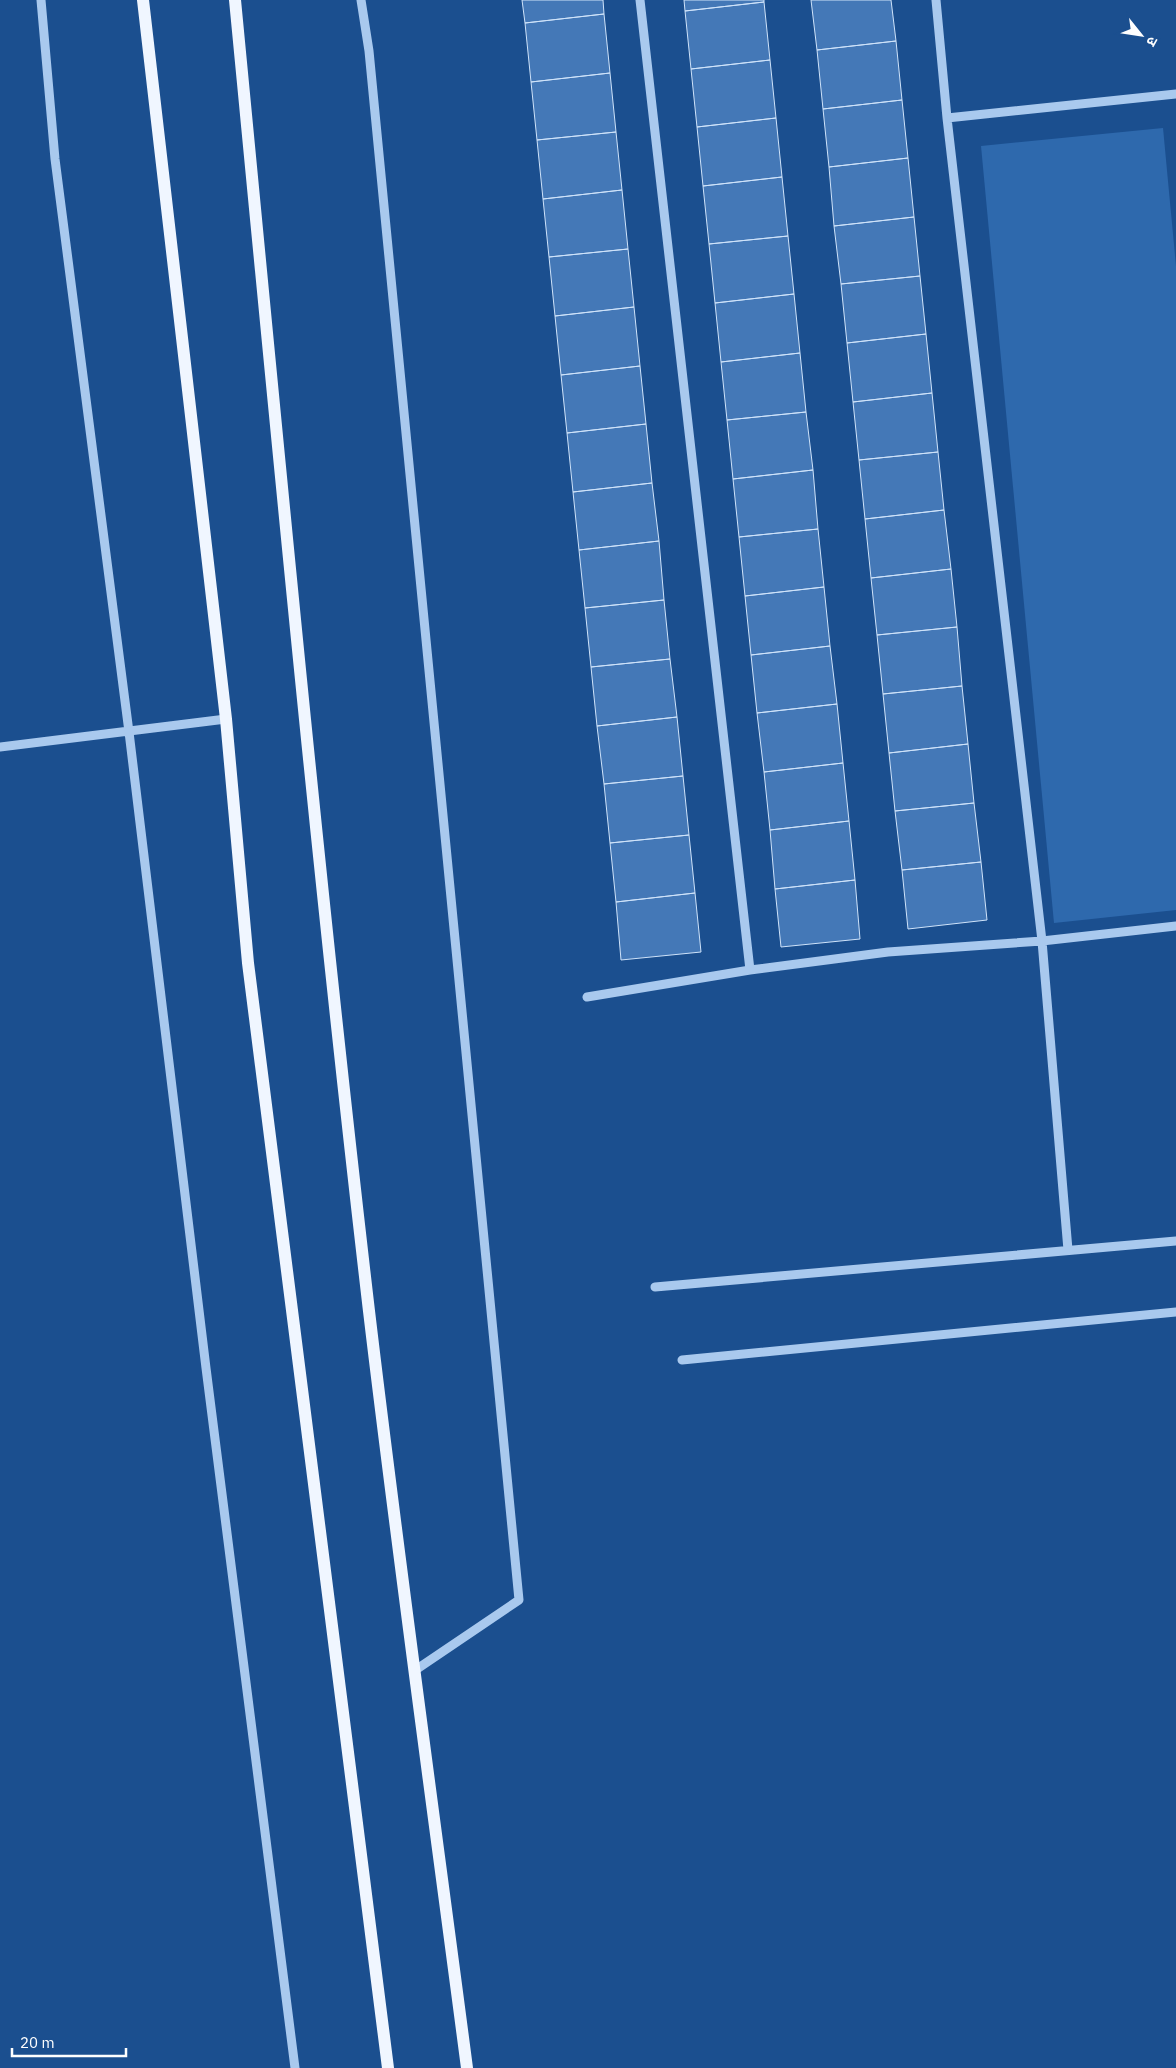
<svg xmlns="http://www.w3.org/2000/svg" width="1176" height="2068" viewBox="0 0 1176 2068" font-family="'IBM Plex Sans','Noto Sans Devanagari',sans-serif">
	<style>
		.green { fill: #2e69ad }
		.building { fill: #4478b7; stroke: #cfe3fa }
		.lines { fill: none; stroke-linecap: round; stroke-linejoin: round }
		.minor { stroke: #a9c9ee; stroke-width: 9 }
		.major { stroke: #f0f6ff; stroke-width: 12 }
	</style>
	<rect width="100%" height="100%" fill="#1b4f8f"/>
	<path class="green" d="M 1163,128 L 1176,266 L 1176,910 L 1054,923 L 981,146 Z"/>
	<path class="building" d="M 522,0 L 603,0 L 604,14 L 525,23 Z
		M 684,0 L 764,0 L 764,2 L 685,11 Z
		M 811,0 L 891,0 L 896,41 L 817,50 Z
		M 764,2 L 770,60 L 691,69 L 685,11 Z
		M 604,14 L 610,73 L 531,82 L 525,23 Z
		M 896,41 L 902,100 L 823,109 L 817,50 Z
		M 770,60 L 776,118 L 697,127 L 691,69 Z
		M 610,73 L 616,132 L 537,140 L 531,82 Z
		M 902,100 L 908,158 L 829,167 L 823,109 Z
		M 776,118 L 782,177 L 703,186 L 697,127 Z
		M 616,132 L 622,190 L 543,199 L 537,140 Z
		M 908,158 L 914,217 L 834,226 L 829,167 Z
		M 782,177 L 788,236 L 709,244 L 703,186 Z
		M 622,190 L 628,249 L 549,257 L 543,199 Z
		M 914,217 L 920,276 L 841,284 L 834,226 Z
		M 788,236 L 794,294 L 715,303 L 709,244 Z
		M 628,249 L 634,307 L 555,316 L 549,257 Z
		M 920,276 L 926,334 L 847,343 L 841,284 Z
		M 794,294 L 800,353 L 721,362 L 715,303 Z
		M 634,307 L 640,366 L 561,375 L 555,316 Z
		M 926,334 L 932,393 L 853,402 L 847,343 Z
		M 800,353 L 806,412 L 727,420 L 721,362 Z
		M 640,366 L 646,424 L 567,433 L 561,375 Z
		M 932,393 L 938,452 L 859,460 L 853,402 Z
		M 806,412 L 813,470 L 733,479 L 727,420 Z
		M 646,424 L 652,483 L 573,492 L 567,433 Z
		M 938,452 L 944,510 L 865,519 L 859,460 Z
		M 813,470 L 818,529 L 739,537 L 733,479 Z
		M 652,483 L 659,541 L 579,550 L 573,492 Z
		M 944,510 L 951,569 L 871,578 L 865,519 Z
		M 818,529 L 824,587 L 745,596 L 739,537 Z
		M 659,541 L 664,600 L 585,608 L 579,550 Z
		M 951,569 L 957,627 L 877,635 L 871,578 Z
		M 824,587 L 830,646 L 751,655 L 745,596 Z
		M 664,600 L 670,659 L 591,667 L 585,608 Z
		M 957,627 L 962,686 L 883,694 L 877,635 Z
		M 830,646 L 837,704 L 757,713 L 751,655 Z
		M 670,659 L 677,717 L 597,726 L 591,667 Z
		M 962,686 L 968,744 L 889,753 L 883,694 Z
		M 837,704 L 843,763 L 764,772 L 757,713 Z
		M 677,717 L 683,776 L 604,784 L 597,726 Z
		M 968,744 L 974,803 L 895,811 L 889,753 Z
		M 843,763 L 849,821 L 770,830 L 764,772 Z
		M 683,776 L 689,835 L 610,843 L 604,784 Z
		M 974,803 L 981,862 L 902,870 L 895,811 Z
		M 849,821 L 855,880 L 775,889 L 770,830 Z
		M 689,835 L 695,893 L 616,902 L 610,843 Z
		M 981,862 L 987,920 L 908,929 L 902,870 Z
		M 855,880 L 860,939 L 781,947 L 775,889 Z
		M 695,893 L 701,952 L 621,960 L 616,902 Z"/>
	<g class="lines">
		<path class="minor" d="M 41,0 L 55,159 L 129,732 L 206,1368 L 295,2068
			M 361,0 L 369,51 L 519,1600 L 414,1671
			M 640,0 L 750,970
			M 936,0 L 947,118 L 1042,941 L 1068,1250
			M 947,118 L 1176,94
			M 0,747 L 226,719
			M 587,997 L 750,970 L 888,952 L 1042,941 L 1176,926
			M 655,1287 L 1176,1241
			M 682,1360 L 1176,1312"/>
		<path class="major" d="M 143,0 L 226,719 L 248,963 L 388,2068
			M 235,0 C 277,437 318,875 369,1311 C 399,1564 434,1816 467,2068"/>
	</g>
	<g transform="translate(1141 35) rotate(120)" stroke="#1b4f8f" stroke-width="4" paint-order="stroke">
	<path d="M0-4L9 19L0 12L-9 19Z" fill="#ffffff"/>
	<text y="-8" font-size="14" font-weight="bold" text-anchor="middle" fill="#ffffff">उ</text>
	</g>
	<path d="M12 2048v8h114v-8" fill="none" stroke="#ffffff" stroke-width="2.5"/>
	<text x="20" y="2048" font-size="15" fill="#ffffff" stroke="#1b4f8f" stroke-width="4" paint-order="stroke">20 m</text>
</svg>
